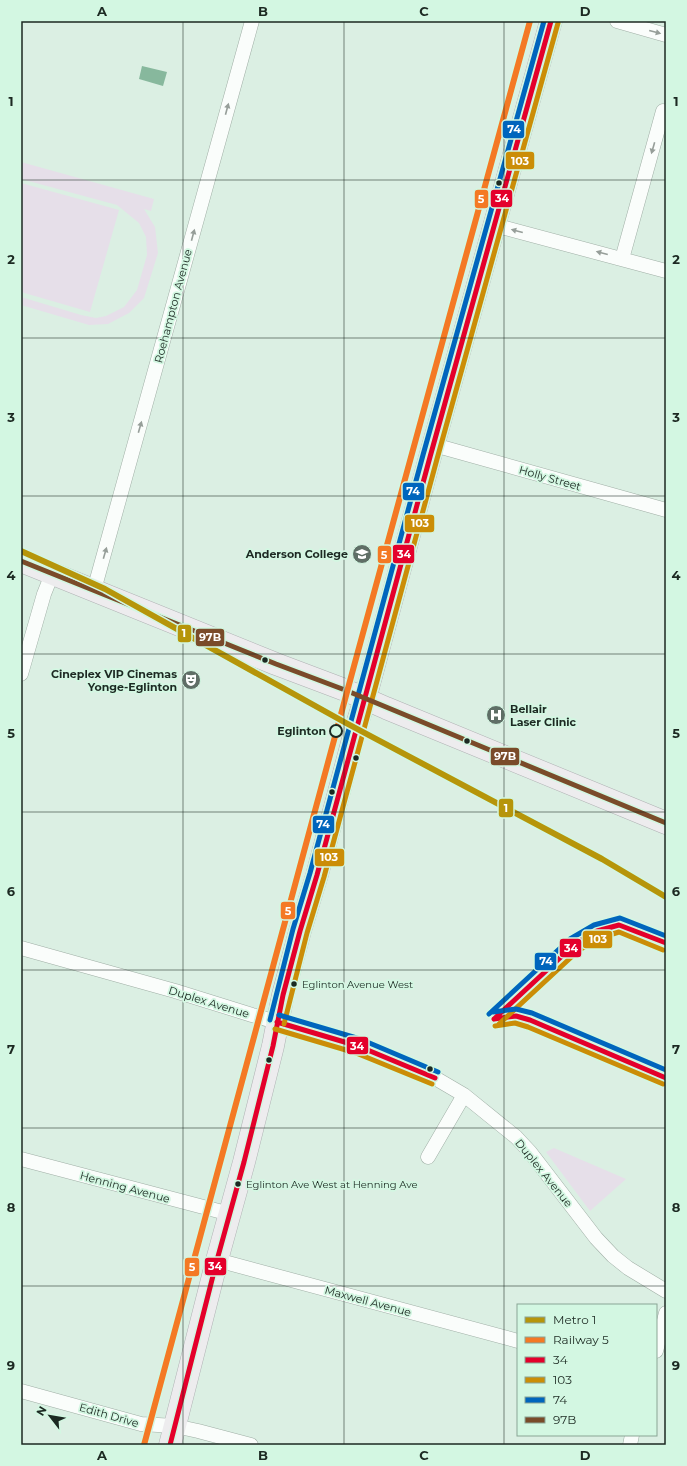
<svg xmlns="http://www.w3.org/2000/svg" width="687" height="1466" viewBox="0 0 687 1466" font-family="Montserrat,sans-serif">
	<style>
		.green { fill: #e6dfe9 }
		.water { fill: #87b89d }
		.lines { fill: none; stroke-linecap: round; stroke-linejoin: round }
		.minor-casing { stroke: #a0afa6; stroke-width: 15 }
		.primary-casing { stroke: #afb1b3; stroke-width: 23 }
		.minor { stroke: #fafdfb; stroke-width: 14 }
		.primary { stroke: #edecee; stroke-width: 22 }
		.bus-1-casing { stroke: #d3f7e2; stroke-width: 8 }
		.bus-2-casing { stroke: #d3f7e2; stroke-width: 8 }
		.bus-3-casing { stroke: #d3f7e2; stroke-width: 8 }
		.bus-4-casing { stroke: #d3f7e2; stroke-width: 8 }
		.bus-1 { stroke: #e4002b; stroke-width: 5 }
		.bus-2 { stroke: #cb8d07; stroke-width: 5 }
		.bus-3 { stroke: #0065bd; stroke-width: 5 }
		.bus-4 { stroke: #7a4b2a; stroke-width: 5 }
		.rail-1-casing { stroke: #d3f7e2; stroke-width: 9 }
		.rail-1 { stroke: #f47924; stroke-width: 6 }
		.metro-1-casing { stroke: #d3f7e2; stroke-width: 9 }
		.metro-1 { stroke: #b6950a; stroke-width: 6 }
		.oneway { fill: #969e99 }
		.grid { fill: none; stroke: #1c2922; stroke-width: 1; stroke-opacity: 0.55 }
		.bus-dot { fill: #1c2922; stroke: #d3f7e2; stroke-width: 1.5 }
		.stop-dot { fill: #d3f7e2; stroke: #1c2922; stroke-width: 2 }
		.labels { text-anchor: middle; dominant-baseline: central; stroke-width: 3.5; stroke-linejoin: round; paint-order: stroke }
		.bus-label { font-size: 10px; fill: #1c2922; stroke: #d3f7e2; text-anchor: start }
		.street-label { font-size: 11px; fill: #1c2922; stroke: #d3f7e2 }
		.poi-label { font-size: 11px; font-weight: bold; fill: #1c2922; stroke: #d3f7e2; text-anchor: end }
		.stop-label { font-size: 11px; font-weight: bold; fill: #1c2922; stroke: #d3f7e2; text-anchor: end }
		.line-badge { stroke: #d3f7e2; stroke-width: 1.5 }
		.badge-label { font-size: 11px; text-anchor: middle; font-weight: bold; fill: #fff }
		.neatline { fill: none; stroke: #1c2922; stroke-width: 1.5 }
		.grid-label { font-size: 13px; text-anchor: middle; font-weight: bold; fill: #1c2922 }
	</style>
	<rect width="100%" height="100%" fill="#dbefe3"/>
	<path class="green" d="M 21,162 L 154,199 L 151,211 L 144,209 L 155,227 L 158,253 L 144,298 L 129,313 L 108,324 L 89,325 L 21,305 L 21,297 L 81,315 L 96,318 L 106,316 L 124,307 L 137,290 L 147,255 L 146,237 L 139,223 L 117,205 L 21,179 Z
		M 21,183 L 119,210 L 90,312 L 21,292 Z
		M 554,1148 L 626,1179 L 590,1211 L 546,1152 Z"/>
	<path class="water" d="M 142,66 L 167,72 L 163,86 L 139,79 Z"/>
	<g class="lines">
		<defs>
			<path id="minor" d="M 617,21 L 666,35
				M 494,225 L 666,271
				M 622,259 L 663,111
				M 434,445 L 666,510
				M 94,590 L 252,21
				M 21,674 L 44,594 L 52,574
				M 21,948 L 175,991 L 252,1015 L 332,1038 L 387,1057 L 435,1078 L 464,1095 L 516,1137 L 530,1152 L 596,1238 L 613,1256 L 628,1268 L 666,1291
				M 428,1157 L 464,1095
				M 21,1159 L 230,1214
				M 217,1260 L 518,1341
				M 656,1351 L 666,1313
				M 21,1391 L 141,1424 L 175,1426 L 198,1431 L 251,1445
				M 630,1445 L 632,1435"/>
			<path id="primary" d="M 21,561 L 276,664 L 345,690 L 386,708 L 666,823
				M 170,1445 L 217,1260 L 244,1162 L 273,1046 L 283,995 L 300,931 L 317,875 L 357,724 L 365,699 L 430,457 L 551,21"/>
		</defs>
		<use href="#minor" class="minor-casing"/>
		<use href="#primary" class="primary-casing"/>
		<use href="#minor" class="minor"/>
		<use href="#primary" class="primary"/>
		<defs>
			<path id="bus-1" d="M 494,1019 L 575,944 L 597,931 L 619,925 L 666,943
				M 494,1019 L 516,1016 L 530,1020 L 666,1078
				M 277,1022 L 358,1046 L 435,1078
				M 170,1445 L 217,1260 L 244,1162 L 273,1046 L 283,995 L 300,931 L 317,875 L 430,457 L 551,21"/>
			<path id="bus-2" d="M 284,1024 L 307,933 L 324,877 L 437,459 L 558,23
				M 499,1024 L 579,950 L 600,938 L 619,932 L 663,950
				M 495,1026 L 515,1023 L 528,1027 L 663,1084
				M 275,1029 L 356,1053 L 432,1084"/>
			<path id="bus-3" d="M 493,1012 L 516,1009 L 532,1013 L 666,1070
				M 489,1014 L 570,939 L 594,925 L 620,918 L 666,936
				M 279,1015 L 360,1039 L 438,1072
				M 270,1020 L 293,929 L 310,873 L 423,455 L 544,21"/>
			<path id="bus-4" d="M 21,561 L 276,664 L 345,690 L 666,823"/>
		</defs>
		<use href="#bus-1" class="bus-1-casing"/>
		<use href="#bus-2" class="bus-2-casing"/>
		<use href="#bus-3" class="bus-3-casing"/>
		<use href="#bus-4" class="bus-4-casing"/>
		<use href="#bus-1" class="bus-1"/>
		<use href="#bus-2" class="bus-2"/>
		<use href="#bus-3" class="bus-3"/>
		<use href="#bus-4" class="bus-4"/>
		<defs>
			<path id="rail-1" d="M 144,1445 L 354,666 L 530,21"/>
		</defs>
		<use href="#rail-1" class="rail-1-casing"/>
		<use href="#rail-1" class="rail-1"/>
		<defs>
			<path id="metro-1" d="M 21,551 L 105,589 L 346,723 L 602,859 L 666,897"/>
		</defs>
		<use href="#metro-1" class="metro-1-casing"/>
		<use href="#metro-1" class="metro-1"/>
	</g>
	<defs><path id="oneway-solid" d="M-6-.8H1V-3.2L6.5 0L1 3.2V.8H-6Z"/></defs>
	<g class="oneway">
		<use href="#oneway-solid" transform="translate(655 32) rotate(15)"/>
		<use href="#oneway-solid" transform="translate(227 109) rotate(-75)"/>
		<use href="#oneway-solid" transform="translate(653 148) rotate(106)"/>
		<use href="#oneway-solid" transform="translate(517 231) rotate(-165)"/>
		<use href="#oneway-solid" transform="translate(193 235) rotate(-75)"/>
		<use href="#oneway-solid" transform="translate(602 253) rotate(-165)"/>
		<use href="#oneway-solid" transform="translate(140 427) rotate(-74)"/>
		<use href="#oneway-solid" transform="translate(105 553) rotate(-74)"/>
	</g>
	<path class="grid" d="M 183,21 L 183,1445M 344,21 L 344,1445M 504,21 L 504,1445M 21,180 L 666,180M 21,338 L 666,338M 21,496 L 666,496M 21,654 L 666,654M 21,812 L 666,812M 21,970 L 666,970M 21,1128 L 666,1128M 21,1286 L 666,1286"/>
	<defs>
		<symbol id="university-disc" viewBox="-11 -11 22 22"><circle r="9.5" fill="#5f6e66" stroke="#d3f7e2"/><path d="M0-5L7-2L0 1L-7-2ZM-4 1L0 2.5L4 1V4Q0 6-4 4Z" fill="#fff"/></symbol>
		<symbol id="theatre-disc" viewBox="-11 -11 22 22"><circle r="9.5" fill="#5f6e66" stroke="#d3f7e2"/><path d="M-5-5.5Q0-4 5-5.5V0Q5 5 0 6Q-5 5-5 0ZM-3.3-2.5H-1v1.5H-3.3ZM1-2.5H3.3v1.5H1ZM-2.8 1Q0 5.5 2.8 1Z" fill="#fff"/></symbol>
		<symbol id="hospital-disc" viewBox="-11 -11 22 22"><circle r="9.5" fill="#5f6e66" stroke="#d3f7e2"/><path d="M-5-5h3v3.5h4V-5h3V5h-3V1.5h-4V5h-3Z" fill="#fff"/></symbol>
	</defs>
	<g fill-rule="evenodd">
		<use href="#university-disc" x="351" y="543" width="22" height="22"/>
		<use href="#theatre-disc" x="180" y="669" width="22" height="22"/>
		<use href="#hospital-disc" x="485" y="704" width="22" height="22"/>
	</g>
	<g class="bus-dot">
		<circle cx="499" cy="183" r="3.5"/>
		<circle cx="265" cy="660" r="3.5"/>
		<circle cx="467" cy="741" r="3.5"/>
		<circle cx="356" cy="758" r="3.5"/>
		<circle cx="332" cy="792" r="3.5"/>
		<circle cx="294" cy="984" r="3.5"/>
		<circle cx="269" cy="1060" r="3.5"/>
		<circle cx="430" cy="1069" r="3.5"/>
		<circle cx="238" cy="1184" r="3.5"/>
	</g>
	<circle class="stop-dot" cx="336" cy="731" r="6"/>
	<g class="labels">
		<g class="bus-label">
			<text x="302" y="984">Eglinton Avenue West</text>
			<text x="246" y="1184">Eglinton Ave West at Henning Ave</text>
		</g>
		<g class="street-label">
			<text transform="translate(173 306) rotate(-75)">Roehampton Avenue</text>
			<text transform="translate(550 478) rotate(16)">Holly Street</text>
			<text transform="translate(209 1002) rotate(17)">Duplex Avenue</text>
			<text transform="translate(544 1173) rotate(51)">Duplex Avenue</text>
			<text transform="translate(125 1187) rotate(15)">Henning Avenue</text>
			<text transform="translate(368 1301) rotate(15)">Maxwell Avenue</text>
			<text transform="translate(109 1415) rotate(16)">Edith Drive</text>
		</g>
		<g class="poi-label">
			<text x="348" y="554">Anderson College</text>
			<text x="177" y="674">Cineplex VIP Cinemas<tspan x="177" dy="13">Yonge-Eglinton</tspan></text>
			<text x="510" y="709" text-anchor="start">Bellair<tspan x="510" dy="13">Laser Clinic</tspan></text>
		</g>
		<g class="stop-label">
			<text x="326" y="731">Eglinton</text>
		</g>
	</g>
	<g class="line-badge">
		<rect x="502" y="120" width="23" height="19" rx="4" fill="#0065bd"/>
		<rect x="505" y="151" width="30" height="19" rx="4" fill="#cb8d07"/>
		<rect x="490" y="189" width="23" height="19" rx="4" fill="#e4002b"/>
		<rect x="474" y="189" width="15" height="20" rx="4" fill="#f47924"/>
		<rect x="402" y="482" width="23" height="19" rx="4" fill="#0065bd"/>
		<rect x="404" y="514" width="31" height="19" rx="4" fill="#cb8d07"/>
		<rect x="392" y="544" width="23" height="20" rx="4" fill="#e4002b"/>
		<rect x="377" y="545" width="15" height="19" rx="4" fill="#f47924"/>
		<rect x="177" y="624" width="15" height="19" rx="4" fill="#b6950a"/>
		<rect x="195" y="628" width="30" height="19" rx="4" fill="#7a4b2a"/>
		<rect x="490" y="747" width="30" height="19" rx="4" fill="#7a4b2a"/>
		<rect x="498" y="798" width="16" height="20" rx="4" fill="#b6950a"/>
		<rect x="312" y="815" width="23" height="19" rx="4" fill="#0065bd"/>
		<rect x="314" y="848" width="31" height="19" rx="4" fill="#cb8d07"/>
		<rect x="280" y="901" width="16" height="19" rx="4" fill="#f47924"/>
		<rect x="582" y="930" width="31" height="19" rx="4" fill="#cb8d07"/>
		<rect x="559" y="938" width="23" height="20" rx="4" fill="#e4002b"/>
		<rect x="534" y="952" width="23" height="19" rx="4" fill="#0065bd"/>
		<rect x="346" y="1036" width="23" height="19" rx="4" fill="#e4002b"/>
		<rect x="204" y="1257" width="23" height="19" rx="4" fill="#e4002b"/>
		<rect x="184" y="1257" width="16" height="20" rx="4" fill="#f47924"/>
	</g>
	<g class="badge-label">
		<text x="514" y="133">74</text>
		<text x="520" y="165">103</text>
		<text x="502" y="202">34</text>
		<text x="481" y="203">5</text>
		<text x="413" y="495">74</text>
		<text x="420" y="527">103</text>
		<text x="404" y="558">34</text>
		<text x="384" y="559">5</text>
		<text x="184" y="637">1</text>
		<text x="210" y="641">97B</text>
		<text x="505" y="760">97B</text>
		<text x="506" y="812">1</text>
		<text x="323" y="828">74</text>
		<text x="329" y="861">103</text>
		<text x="288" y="915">5</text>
		<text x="598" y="943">103</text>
		<text x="571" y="952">34</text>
		<text x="546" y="965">74</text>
		<text x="357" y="1050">34</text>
		<text x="215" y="1270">34</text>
		<text x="192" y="1271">5</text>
	</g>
	<rect width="687" height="1466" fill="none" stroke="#d3f7e2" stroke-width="44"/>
	<rect x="517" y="1304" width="140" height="132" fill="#d3f7e2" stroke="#8aa595"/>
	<rect x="525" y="1317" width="20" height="6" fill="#b6950a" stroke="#8aa595"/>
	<text x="553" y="1324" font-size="12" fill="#1c2922">Metro 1</text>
	<rect x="525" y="1337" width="20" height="6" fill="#f47924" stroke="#8aa595"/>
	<text x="553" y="1344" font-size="12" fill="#1c2922">Railway 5</text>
	<rect x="525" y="1357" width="20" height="6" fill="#e4002b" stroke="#8aa595"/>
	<text x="553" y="1364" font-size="12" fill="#1c2922">34</text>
	<rect x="525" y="1377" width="20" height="6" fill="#cb8d07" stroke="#8aa595"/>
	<text x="553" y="1384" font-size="12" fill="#1c2922">103</text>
	<rect x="525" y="1397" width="20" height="6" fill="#0065bd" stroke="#8aa595"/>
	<text x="553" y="1404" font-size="12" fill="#1c2922">74</text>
	<rect x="525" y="1417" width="20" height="6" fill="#7a4b2a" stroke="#8aa595"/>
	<text x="553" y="1424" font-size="12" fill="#1c2922">97B</text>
	<g transform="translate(50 1416) rotate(301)" stroke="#d3f7e2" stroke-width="3" paint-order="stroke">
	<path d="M0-3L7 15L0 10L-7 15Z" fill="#1c2922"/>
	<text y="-6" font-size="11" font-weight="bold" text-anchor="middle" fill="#1c2922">N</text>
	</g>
	<rect x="22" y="22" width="643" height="1422" class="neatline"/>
	<g class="grid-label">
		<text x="102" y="16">A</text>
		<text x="263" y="16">B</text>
		<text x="424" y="16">C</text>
		<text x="585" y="16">D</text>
		<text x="11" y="106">1</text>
		<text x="676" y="106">1</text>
		<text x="11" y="264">2</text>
		<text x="676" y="264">2</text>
		<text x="11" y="422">3</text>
		<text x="676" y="422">3</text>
		<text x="11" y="580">4</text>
		<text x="676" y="580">4</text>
		<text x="11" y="738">5</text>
		<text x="676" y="738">5</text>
		<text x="11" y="896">6</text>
		<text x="676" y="896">6</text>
		<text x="11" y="1054">7</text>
		<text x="676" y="1054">7</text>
		<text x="11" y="1212">8</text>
		<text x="676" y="1212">8</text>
		<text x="11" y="1370">9</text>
		<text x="676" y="1370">9</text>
		<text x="102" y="1460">A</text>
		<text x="263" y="1460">B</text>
		<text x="424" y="1460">C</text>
		<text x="585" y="1460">D</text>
	</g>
</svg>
